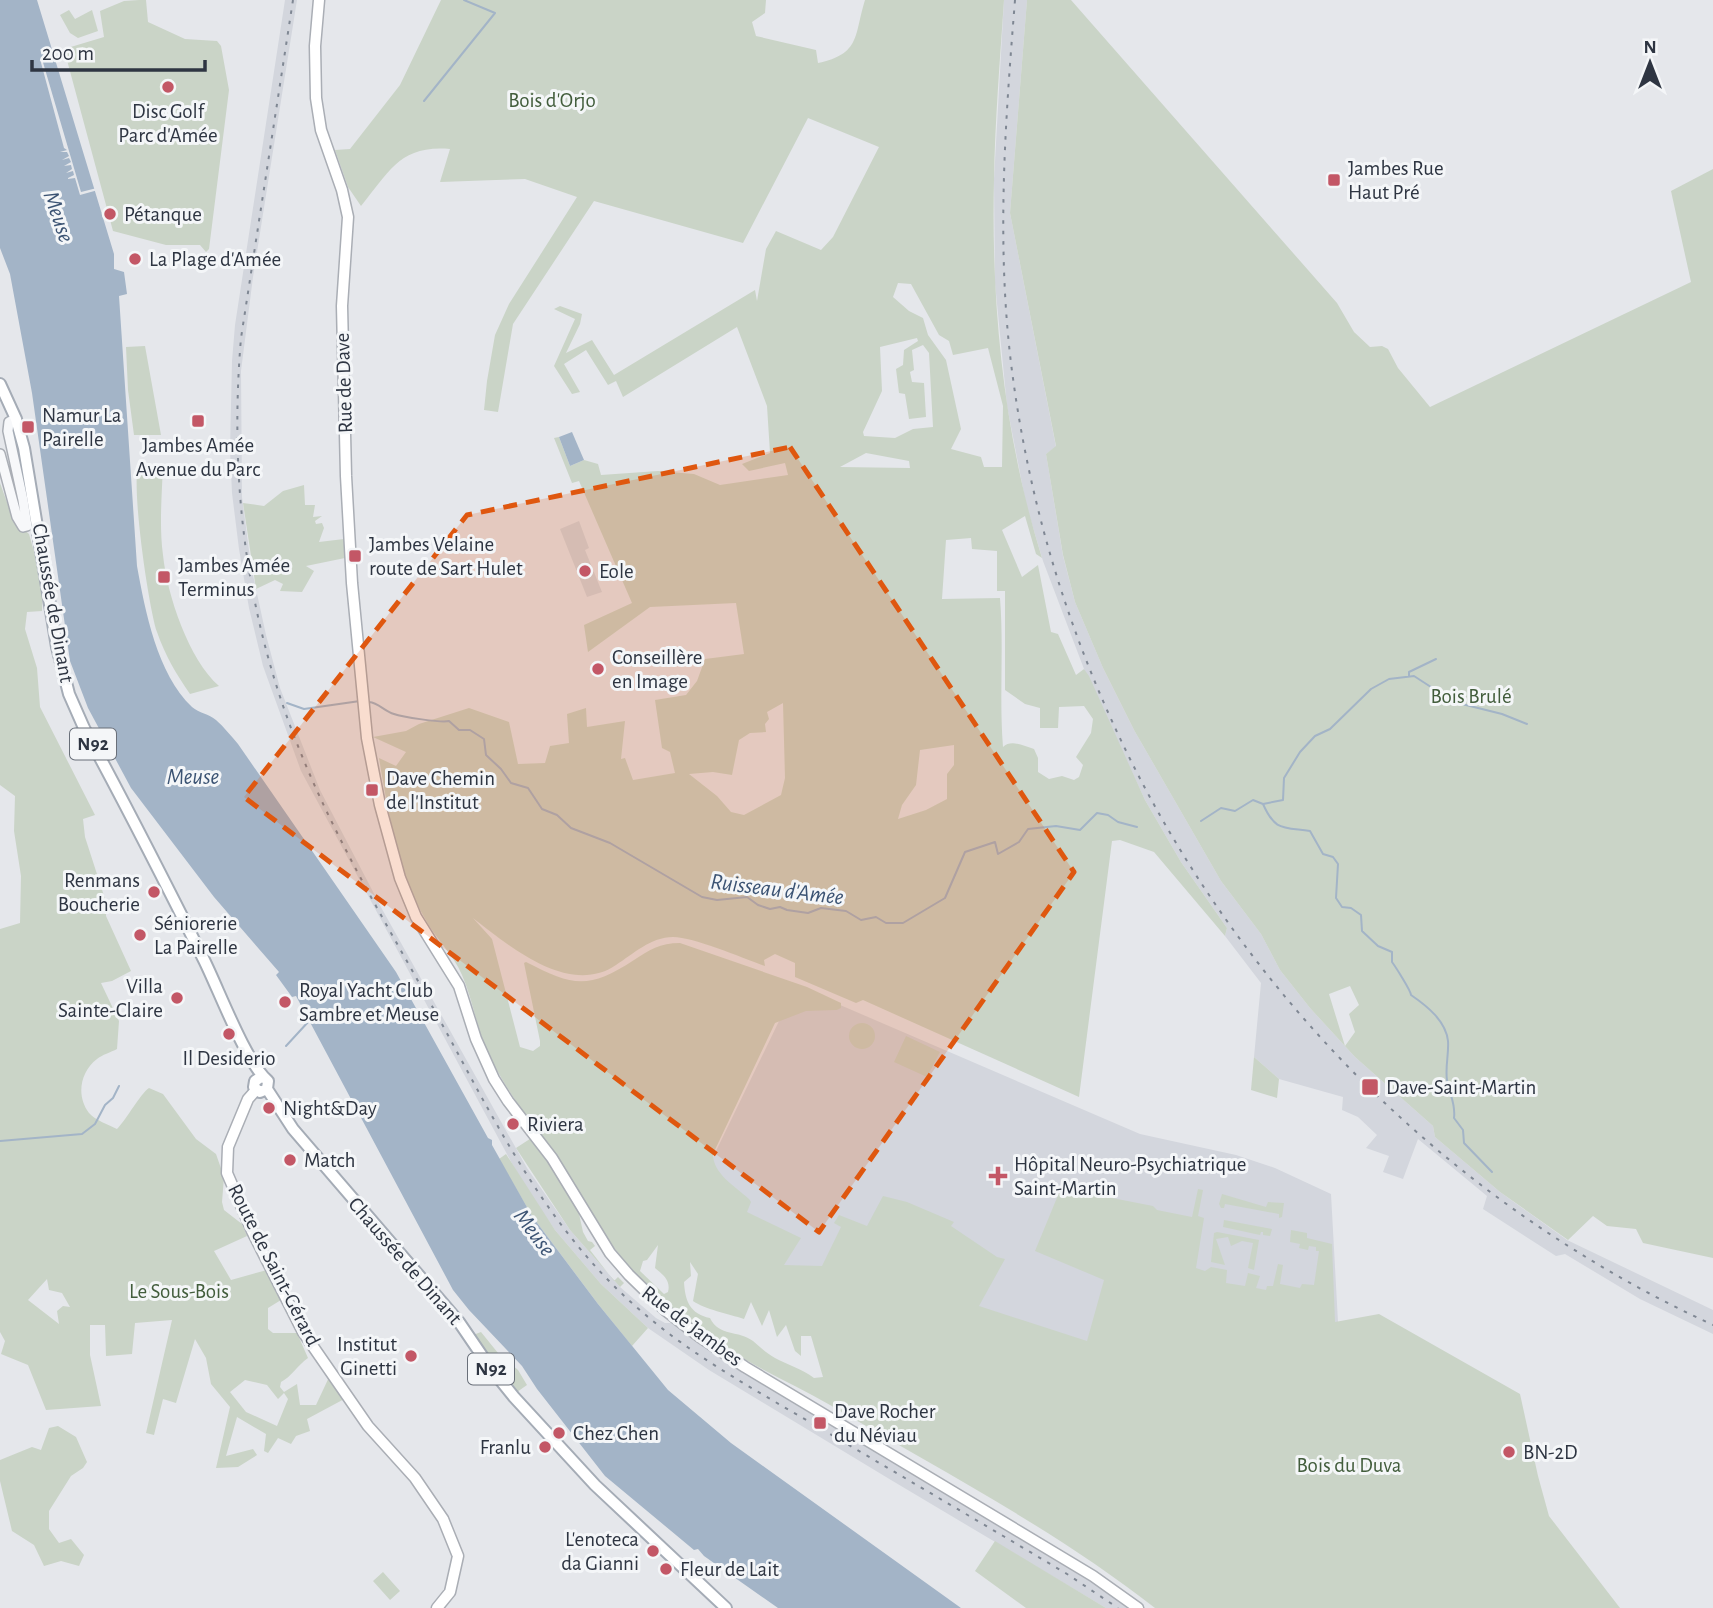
<svg xmlns="http://www.w3.org/2000/svg" width="1713" height="1608" viewBox="0 0 1713 1608" font-family="'Alegreya Sans',sans-serif">
	<style>
		.built { fill: #d3d6dd }
		.green { fill: #cad4c7; fill-rule: evenodd }
		.water { fill: #a3b4c7 }
		.pier { fill: #e5e7eb }
		.lines { fill: none; stroke-linecap: round; stroke-linejoin: round }
		.stream { stroke: #a3b4c7; stroke-width: 2 }
		.tertiary-casing { stroke: #aaaeb5; stroke-width: 12 }
		.secondary-casing { stroke: #aaaeb5; stroke-width: 13 }
		.primary-casing { stroke: #a5acb6; stroke-width: 14 }
		.tertiary { stroke: #f7f8fa; stroke-width: 9 }
		.secondary { stroke: #fff; stroke-width: 10 }
		.primary { stroke: #fff; stroke-width: 10 }
		.rail { stroke: #7f8793; stroke-width: 2; stroke-dasharray: 3.5 7; stroke-linecap: butt }
		.marked { fill: #df570f; fill-opacity: 0.2; stroke: #df570f; stroke-width: 5; stroke-dasharray: 14 9; stroke-linejoin: round }
		.poi-dot { fill: #c35766; stroke: #f4f6f8; stroke-width: 2.5 }
		.labels { text-anchor: middle; dominant-baseline: central; stroke-width: 6; stroke-linejoin: round; paint-order: stroke }
		.shield { fill: #f4f6f8; stroke: #696f79; stroke-width: 2 }
		.shield-label { font-size: 19px; font-weight: bold; fill: #2e3542 }
		.park-label { font-size: 21px; fill: #425d3c; stroke: #f4f6f8 }
		.poi-label { font-size: 21px; fill: #2e3542; stroke: #f4f6f8; text-anchor: start }
		.street-label { font-size: 21px; fill: #2e3542; stroke: #f4f6f8 }
		.water-label { font-size: 23px; font-style: italic; fill: #3b5373; stroke: #f4f6f8 }
	</style>
	<rect width="100%" height="100%" fill="#e5e7eb"/>
	<path class="built" d="M 285,0 L 297,0 L 253,277 L 241,371 L 242,497 L 251,566 L 266,635 L 280,688 L 320,790 L 382,909 L 527,1168 L 570,1230 L 620,1287 L 656,1318 L 665,1323 L 681,1323 L 1138,1608 L 1106,1608 L 891,1480 L 709,1370 L 648,1328 L 601,1284 L 555,1230 L 522,1182 L 301,771 L 263,666 L 249,608 L 239,549 L 232,493 L 230,450 L 232,361 L 235,325 Z
		M 1004,0 L 1027,0 L 1010,213 L 1056,447 L 1046,454 L 1063,556 L 1075,602 L 1103,668 L 1134,730 L 1221,881 L 1261,934 L 1280,970 L 1310,1008 L 1355,1057 L 1433,1126 L 1435,1137 L 1500,1192 L 1567,1240 L 1713,1310 L 1713,1334 L 1640,1299 L 1565,1254 L 1556,1256 L 1483,1209 L 1487,1196 L 1418,1139 L 1403,1179 L 1383,1172 L 1389,1156 L 1366,1148 L 1377,1135 L 1358,1117 L 1342,1110 L 1343,1097 L 1279,1079 L 1254,1057 L 1261,983 L 1225,936 L 1227,928 L 1181,862 L 1145,800 L 1084,669 L 1043,561 L 1026,504 L 1007,406 L 995,283 L 994,179 Z
		M 579,521 L 589,548 L 585,550 L 602,592 L 587,597 L 560,529 Z
		M 796,986 L 1140,1134 L 1236,1155 L 1275,1168 L 1331,1194 L 1338,1322 L 1147,1367 L 783,1265 L 700,1184 Z"/>
	<path class="green" d="M 139,0 L 146,0 L 148,22 L 185,39 L 217,41 L 221,46 L 229,90 L 209,249 L 206,252 L 200,245 L 166,245 L 113,231 L 64,49 L 104,37 L 100,11 L 124,1 Z
		M 441,0 L 766,0 L 765,13 L 752,22 L 756,36 L 816,50 L 818,63 C 861,54 854,35 865,0 L 1004,0 C 1000,60 995,120 994,180 C 991,307 1004,436 1042,558 L 1036,554 L 1025,516 L 1002,530 L 1022,577 L 1038,565 L 1051,632 L 1058,634 L 1076,675 L 1084,669 L 1089,676 L 1145,800 L 1181,862 L 1227,928 L 1225,936 L 1154,852 L 1120,840 L 1112,841 L 1079,1097 L 863,1000 L 856,1003 L 795,977 L 795,963 L 775,954 L 764,960 L 765,966 C 742,958 694,937 673,937 C 651,937 633,954 616,965 C 569,997 509,946 473,918 L 492,939 L 520,1047 L 533,1051 L 540,1046 L 540,1041 L 524,963 L 526,962 C 573,986 588,990 634,960 C 649,950 660,943 680,943 L 807,987 L 841,1003 L 841,1008 L 837,1010 L 806,1011 L 775,1023 L 713,1154 C 713,1174 735,1186 749,1199 L 751,1202 L 747,1212 L 801,1238 L 784,1265 L 822,1266 L 841,1227 L 834,1223 L 839,1215 L 867,1226 L 883,1196 L 907,1202 L 954,1222 L 951,1226 L 997,1257 L 1005,1259 L 979,1306 L 1087,1341 L 1104,1280 L 1035,1251 L 1061,1188 L 1153,1206 L 1157,1210 L 1192,1217 L 1198,1189 L 1203,1190 L 1198,1216 L 1204,1218 L 1196,1268 L 1205,1271 L 1211,1267 L 1227,1270 L 1226,1283 L 1245,1286 L 1248,1273 L 1260,1276 L 1256,1288 L 1266,1290 L 1267,1286 L 1273,1286 L 1278,1264 L 1283,1265 L 1280,1284 L 1300,1288 L 1302,1284 L 1314,1285 L 1319,1251 L 1316,1251 L 1316,1247 L 1309,1246 L 1308,1250 L 1299,1248 L 1300,1244 L 1290,1242 L 1291,1230 L 1307,1233 L 1307,1238 L 1332,1244 L 1335,1322 L 1379,1314 L 1520,1394 L 1538,1476 L 1549,1516 L 1620,1608 L 1155,1608 C 1054,1529 940,1470 830,1405 C 803,1389 773,1376 746,1360 C 707,1337 655,1298 626,1263 C 610,1244 598,1223 585,1201 L 578,1209 L 583,1232 L 588,1241 L 592,1242 L 595,1246 L 590,1250 L 614,1281 L 618,1277 L 624,1283 L 620,1287 L 570,1230 L 516,1148 L 539,1133 C 515,1101 493,1070 480,1032 C 474,1013 470,993 462,975 C 453,954 435,938 424,917 C 397,868 388,812 379,758 L 396,766 L 406,752 L 373,737 L 406,731 L 419,724 L 469,708 L 509,722 L 518,764 L 545,763 L 550,746 L 569,743 L 567,714 L 586,708 L 587,727 L 625,721 L 621,759 L 625,758 L 633,780 L 675,773 L 670,752 L 662,748 L 655,700 L 686,695 L 697,681 L 705,659 L 744,654 L 736,603 L 650,607 L 588,652 L 584,625 L 632,603 L 579,481 L 572,483 L 554,438 L 559,437 L 570,466 L 584,460 L 598,464 L 601,475 L 658,471 L 694,474 L 720,485 L 788,475 L 785,463 L 749,471 L 742,464 L 770,453 L 767,406 L 737,327 L 623,397 L 616,381 L 608,385 L 586,350 L 564,364 L 580,392 L 572,394 L 554,366 L 575,319 L 554,309 L 560,306 L 582,314 L 580,324 L 566,353 L 592,340 L 614,375 L 755,290 L 757,301 L 766,249 L 776,231 L 821,250 L 833,237 L 879,147 L 808,118 L 743,243 L 594,201 L 513,324 L 498,412 L 484,410 L 487,381 L 495,335 L 509,304 L 577,197 L 525,179 L 440,182 L 450,149 C 400,145 390,171 361,206 L 348,187 L 335,150 L 350,149 L 400,85 ZM 898,283 L 911,284 L 939,335 L 949,341 L 953,355 L 988,348 L 1003,406 L 1002,467 L 984,467 L 981,457 L 951,449 L 961,429 L 946,360 L 928,335 L 923,318 L 909,311 L 893,297 ZM 917,338 L 918,341 L 904,350 L 903,365 L 896,369 L 899,393 L 905,394 L 909,419 L 926,417 L 924,383 L 912,382 L 910,372 L 914,370 L 912,350 L 923,345 L 929,353 L 933,427 L 913,429 L 895,438 L 864,436 L 863,432 L 882,391 L 880,347 ZM 866,453 L 909,461 L 910,468 L 840,467 ZM 971,538 L 972,549 L 997,551 L 997,591 L 1005,591 L 1005,690 L 1025,704 L 1040,708 L 1040,728 L 1058,728 L 1059,707 L 1084,706 L 1093,719 L 1091,733 L 1076,757 L 1083,765 L 1079,777 L 1074,780 L 1062,776 L 1049,779 L 1038,772 L 1038,758 L 1034,749 C 1024,746 1011,739 1003,747 C 999,697 1004,648 1000,598 L 942,599 L 946,540 ZM 783,703 L 785,778 L 781,795 L 744,815 L 731,812 L 717,796 L 689,774 L 713,772 L 732,775 L 739,740 L 750,733 L 766,732 L 765,724 L 769,719 L 767,712 ZM 954,745 L 954,765 L 947,774 L 947,799 L 926,810 L 898,819 L 902,805 L 916,785 L 920,750 ZM 658,1245 L 655,1268 C 663,1275 671,1280 668,1292 L 664,1294 L 640,1271 L 643,1261 L 647,1260 ZM 690,1262 L 698,1274 L 693,1301 C 704,1309 729,1314 744,1319 L 751,1302 L 762,1326 L 769,1310 L 777,1337 L 786,1325 L 795,1351 L 801,1356 L 801,1336 L 811,1336 L 823,1377 L 814,1378 C 802,1369 788,1365 775,1358 C 766,1353 760,1347 753,1341 C 739,1330 719,1337 710,1318 C 690,1314 685,1301 684,1282 L 691,1276 Z
		M 1027,0 L 1071,0 L 1337,303 L 1354,332 L 1370,347 L 1382,346 L 1388,349 L 1398,368 L 1430,407 L 1691,282 L 1671,191 L 1713,169 L 1713,1258 L 1643,1243 L 1636,1229 L 1607,1226 L 1593,1216 L 1568,1240 L 1500,1192 L 1435,1137 L 1433,1126 L 1355,1057 L 1310,1008 L 1280,970 L 1261,934 L 1221,881 L 1134,730 L 1103,668 L 1075,602 L 1063,555 L 1046,454 L 1056,446 L 1010,213 ZM 1350,986 L 1359,1005 L 1349,1014 L 1355,1032 L 1345,1046 L 1329,994 Z
		M 69,10 L 75,19 L 92,10 L 98,31 L 78,38 L 70,33 L 60,15 Z
		M 145,346 L 161,435 L 134,435 L 128,390 L 126,347 Z
		M 163,464 C 162,494 159,525 163,555 C 167,595 189,660 219,686 L 190,694 C 176,674 165,655 157,632 C 149,610 130,481 139,465 Z
		M 0,483 L 13,519 L 29,534 L 43,583 L 42,611 L 27,612 L 25,629 L 37,668 L 40,707 L 95,815 L 83,819 L 85,837 L 106,902 L 106,916 L 131,971 L 112,981 L 101,983 L 119,1021 L 117,1049 C 111,1052 102,1055 97,1059 C 80,1072 76,1096 89,1113 C 95,1120 109,1125 117,1129 C 127,1119 140,1094 149,1088 L 163,1094 L 196,1139 L 216,1154 L 224,1177 L 222,1202 L 224,1210 L 242,1224 L 247,1236 L 214,1251 L 231,1280 L 267,1270 L 281,1300 L 268,1308 L 268,1329 L 273,1333 L 297,1333 L 308,1358 C 298,1365 291,1377 281,1382 L 280,1387 L 284,1392 L 297,1384 L 300,1405 L 316,1405 L 331,1373 L 348,1397 L 307,1419 L 310,1431 L 296,1436 L 291,1444 L 278,1438 L 268,1453 L 264,1451 L 266,1434 L 237,1417 L 226,1456 L 253,1449 L 257,1455 L 238,1467 L 216,1468 L 230,1407 L 211,1384 L 206,1358 L 195,1339 L 176,1403 L 163,1399 L 154,1435 L 146,1433 L 172,1320 L 135,1323 L 132,1354 L 106,1356 L 105,1325 L 90,1325 L 90,1355 L 101,1406 L 46,1410 L 28,1365 L 1,1354 L 5,1341 L 0,1332 L 0,929 L 20,923 L 21,876 L 14,831 L 15,796 L 0,785 ZM 47,1279 L 49,1290 L 62,1293 L 70,1307 L 63,1306 L 57,1311 L 59,1324 L 28,1300 ZM 245,1380 L 267,1385 L 278,1399 L 284,1393 L 288,1399 L 277,1426 L 246,1412 L 230,1392 Z
		M 304,485 L 305,505 L 315,505 L 313,517 L 322,516 L 315,521 L 316,524 L 322,523 L 324,528 L 319,542 L 344,539 L 345,558 L 306,566 L 314,571 L 302,592 L 280,591 L 283,584 L 275,580 L 256,589 L 243,503 L 264,506 L 283,491 Z
		M849 1036a13 13 0 1 1 26 0a13 13 0 1 1-26 0Z
		M 906,1036 L 940,1052 L 927,1077 L 894,1062 Z
		M 1254,1057 L 1279,1079 L 1277,1098 L 1251,1090 Z
		M 506,1154 L 555,1230 L 601,1284 L 648,1328 L 632,1346 L 598,1304 L 532,1216 L 499,1159 Z
		M 1222,1194 L 1266,1207 L 1268,1202 L 1284,1203 L 1282,1217 L 1279,1218 L 1279,1214 L 1225,1204 L 1224,1208 L 1221,1208 L 1219,1204 Z
		M 1224,1220 L 1272,1229 L 1270,1236 L 1263,1235 L 1263,1232 L 1261,1232 L 1260,1235 L 1223,1227 Z
		M 1217,1232 L 1259,1240 L 1254,1270 L 1248,1268 L 1253,1243 L 1242,1241 L 1231,1246 L 1228,1237 L 1216,1239 L 1225,1265 L 1211,1262 L 1214,1233 Z
		M 481,1332 L 498,1353 L 518,1370 L 527,1385 L 517,1392 L 473,1335 Z
		M 58,1426 L 76,1437 L 87,1462 L 83,1468 L 71,1476 L 49,1511 L 49,1529 L 59,1543 L 71,1539 L 84,1555 L 79,1566 L 61,1561 L 44,1566 L 34,1545 L 12,1531 L 0,1481 L 0,1460 L 32,1447 L 41,1450 L 49,1428 Z
		M 995,1541 L 1106,1608 L 1026,1608 L 975,1571 Z
		M 383,1572 L 400,1591 L 390,1600 L 373,1581 Z"/>
	<path class="water" d="M 0,0 L 37,0 L 114,254 L 114,269 L 124,272 L 127,294 L 119,296 L 137,566 C 145,610 157,674 192,707 C 199,713 209,714 216,720 C 224,727 231,736 238,744 L 396,972 L 488,1138 L 492,1140 L 492,1145 L 532,1216 L 598,1304 L 668,1390 L 731,1443 L 961,1608 L 778,1608 L 704,1556 L 698,1549 L 694,1550 L 605,1476 L 537,1389 L 522,1366 L 469,1310 L 453,1290 L 296,996 L 292,997 L 276,975 L 279,972 L 214,897 L 131,788 L 88,708 L 70,661 L 32,393 L 10,274 L 0,248 Z
		M 572,432 L 584,460 L 570,466 L 559,437 Z"/>
	<path class="pier" d="M 40,59 L 42,59 L 81,192 L 97,188 L 98,190 L 80,195 L 75,178 L 68,179 L 68,178 L 74,175 L 73,171 L 66,173 L 72,169 L 71,165 L 64,166 L 71,162 L 69,158 L 62,160 L 69,156 L 67,152 L 60,152 L 67,150 L 64,148 Z"/>
	<g class="lines">
		<path class="stream" d="M 424,101 L 495,13 L 464,0
			M 1409,676 L 1409,672 L 1436,659
			M 369,702 C 379,703 384,711 394,714 C 402,717 442,723 449,721 L 459,730 L 470,730 L 484,739 L 486,755 L 501,769 L 511,783 L 528,788 L 542,809 L 557,815 L 571,828 L 610,843 L 702,897 L 717,900 L 747,897 L 758,905 L 770,909 L 780,907 L 787,910 L 808,913 L 821,908 L 846,911 L 861,920 L 876,917 L 886,923 L 903,923 L 945,898 L 965,852 L 995,842 L 998,854 L 1019,842 L 1028,829 L 1056,826 L 1080,830 L 1097,813 L 1108,815 L 1118,822 L 1137,827
			M 287,703 L 304,709 L 360,701
			M 1263,804 L 1283,800 L 1284,778 L 1300,752 L 1315,736 L 1330,729 L 1371,689 L 1389,679 L 1414,676 L 1454,702 L 1502,714 L 1527,724
			M 1201,821 L 1221,808 L 1235,811 L 1253,800 L 1263,804 C 1275,831 1282,827 1310,831 L 1323,854 L 1333,857 L 1338,864 L 1336,898 L 1342,907 L 1351,908 L 1361,915 L 1362,931 L 1378,946 L 1392,952 L 1392,962 C 1395,966 1411,991 1411,995 C 1427,1006 1446,1021 1448,1041 C 1449,1054 1445,1067 1447,1080 C 1449,1094 1456,1103 1454,1118 L 1463,1130 L 1464,1143 L 1492,1172
			M 286,1046 L 309,1021
			M 0,1141 L 82,1134 L 95,1124 L 105,1105 L 113,1098 L 119,1086"/>
		<defs>
			<path id="tertiary" d="M 0,454 L 17,517 L 23,527 L 27,526 L 23,500 L 8,431 L 9,422 L 16,419"/>
			<path id="secondary" d="M 319,0 L 315,46 L 316,98 L 321,130 L 342,190 L 348,217 L 342,306 L 346,476 L 352,583 L 367,738 L 380,805 L 400,878 L 416,917 L 459,986 L 476,1039 L 494,1079 L 508,1101 L 552,1158 L 610,1253 L 629,1275 L 665,1310 L 700,1337 L 745,1367 L 1093,1576 L 1138,1608
				M 256,1090 L 248,1099 L 228,1147 L 227,1173 L 252,1231 L 303,1332 L 368,1426 L 415,1478 L 443,1519 L 458,1556 L 450,1592 L 437,1608"/>
			<path id="primary" d="M 0,384 L 16,419 L 24,448 L 57,647 L 69,694 L 84,728 C 126,805 165,882 204,960 C 219,990 246,1063 268,1081 L 267,1089 L 293,1129 L 459,1322 L 489,1366 L 514,1397 L 595,1485 L 726,1608
				M 261,1077 L 255,1081 L 254,1087 L 260,1092 L 267,1089"/>
		</defs>
		<use href="#tertiary" class="tertiary-casing"/>
		<use href="#secondary" class="secondary-casing"/>
		<use href="#primary" class="primary-casing"/>
		<use href="#tertiary" class="tertiary"/>
		<use href="#secondary" class="secondary"/>
		<use href="#primary" class="primary"/>
		<path class="rail" d="M 293,0 L 241,338 C 229,480 246,619 300,751 C 338,846 394,936 443,1026 C 499,1129 550,1233 641,1311 C 695,1358 759,1392 820,1428 C 903,1477 985,1525 1067,1574 L 1118,1608
			M 1015,0 C 1005,124 996,247 1012,371 C 1066,788 1331,1149 1713,1325"/>
	</g>
	<path class="marked" d="M 790,447 L 1074,872 L 819,1232 L 244,797 L 467,515 Z"/>
	<g class="poi-dot">
		<circle cx="168" cy="87" r="7"/>
		<rect x="1327" y="173" width="14" height="14" rx="3.5"/>
		<circle cx="110" cy="214" r="7"/>
		<circle cx="135" cy="259" r="7"/>
		<rect x="191" y="414" width="14" height="14" rx="3.5"/>
		<rect x="21" y="420" width="14" height="14" rx="3.5"/>
		<rect x="348" y="549" width="14" height="14" rx="3.5"/>
		<circle cx="585" cy="571" r="7"/>
		<rect x="157" y="570" width="14" height="14" rx="3.5"/>
		<circle cx="598" cy="669" r="7"/>
		<rect x="365" y="783" width="14" height="14" rx="3.5"/>
		<circle cx="154" cy="892" r="7"/>
		<circle cx="140" cy="935" r="7"/>
		<circle cx="177" cy="998" r="7"/>
		<circle cx="285" cy="1002" r="7"/>
		<circle cx="229" cy="1034" r="7"/>
		<rect x="1361" y="1078" width="18" height="18" rx="3.5"/>
		<circle cx="269" cy="1108" r="7"/>
		<circle cx="513" cy="1124" r="7"/>
		<circle cx="290" cy="1160" r="7"/>
		<path d="M994.5 1165.5h7v7h7v7h-7v7h-7v-7h-7v-7h7z"/>
		<circle cx="411" cy="1356" r="7"/>
		<rect x="813" y="1416" width="14" height="14" rx="3.5"/>
		<circle cx="559" cy="1433" r="7"/>
		<circle cx="545" cy="1447" r="7"/>
		<circle cx="1509" cy="1452" r="7"/>
		<circle cx="653" cy="1551" r="7"/>
		<circle cx="666" cy="1569" r="7"/>
	</g>
	<g class="labels">
		<g class="shield">
			<rect x="70" y="728.5" width="46" height="31" rx="5"/>
			<rect x="468" y="1353.5" width="46" height="31" rx="5"/>
		</g>
		<g class="shield-label">
			<text x="93" y="744">N92</text>
			<text x="491" y="1369">N92</text>
		</g>
		<g class="park-label">
			<text x="552" y="100">Bois d'Orjo</text>
			<text x="1471" y="696">Bois Brulé</text>
			<text x="179" y="1291">Le Sous-Bois</text>
			<text x="1349" y="1465">Bois du Duva</text>
		</g>
		<g class="poi-label">
			<text x="168" y="111" text-anchor="middle">Disc Golf<tspan x="168" dy="24">Parc d'Amée</tspan></text>
			<text x="1348" y="168">Jambes Rue<tspan x="1348" dy="24">Haut Pré</tspan></text>
			<text x="124" y="214">Pétanque</text>
			<text x="149" y="259">La Plage d'Amée</text>
			<text x="42" y="415">Namur La<tspan x="42" dy="24">Pairelle</tspan></text>
			<text x="198" y="445" text-anchor="middle">Jambes Amée<tspan x="198" dy="24">Avenue du Parc</tspan></text>
			<text x="369" y="544">Jambes Velaine<tspan x="369" dy="24">route de Sart Hulet</tspan></text>
			<text x="178" y="565">Jambes Amée<tspan x="178" dy="24">Terminus</tspan></text>
			<text x="599" y="571">Eole</text>
			<text x="612" y="657">Conseillère<tspan x="612" dy="24">en Image</tspan></text>
			<text x="386" y="778">Dave Chemin<tspan x="386" dy="24">de l'Institut</tspan></text>
			<text x="140" y="880" text-anchor="end">Renmans<tspan x="140" dy="24">Boucherie</tspan></text>
			<text x="154" y="923">Séniorerie<tspan x="154" dy="24">La Pairelle</tspan></text>
			<text x="163" y="986" text-anchor="end">Villa<tspan x="163" dy="24">Sainte-Claire</tspan></text>
			<text x="299" y="990">Royal Yacht Club<tspan x="299" dy="24">Sambre et Meuse</tspan></text>
			<text x="229" y="1058" text-anchor="middle">Il Desiderio</text>
			<text x="1386" y="1087">Dave-Saint-Martin</text>
			<text x="283" y="1108">Night&amp;Day</text>
			<text x="527" y="1124">Riviera</text>
			<text x="304" y="1160">Match</text>
			<text x="1014" y="1164">Hôpital Neuro-Psychiatrique<tspan x="1014" dy="24">Saint-Martin</tspan></text>
			<text x="397" y="1344" text-anchor="end">Institut<tspan x="397" dy="24">Ginetti</tspan></text>
			<text x="834" y="1411">Dave Rocher<tspan x="834" dy="24">du Néviau</tspan></text>
			<text x="573" y="1433">Chez Chen</text>
			<text x="531" y="1447" text-anchor="end">Franlu</text>
			<text x="1523" y="1452">BN-2D</text>
			<text x="639" y="1539" text-anchor="end">L'enoteca<tspan x="639" dy="24">da Gianni</tspan></text>
			<text x="680" y="1569">Fleur de Lait</text>
		</g>
		<g class="street-label">
			<text transform="translate(344 383) rotate(-92)">Rue de Dave</text>
			<text transform="translate(53 603) rotate(80)">Chaussée de Dinant</text>
			<text transform="translate(405 1261) rotate(49)">Chaussée de Dinant</text>
			<text transform="translate(274 1265) rotate(63)">Route de Saint-Gérard</text>
			<text transform="translate(692 1326) rotate(37)">Rue de Jambes</text>
		</g>
		<g class="water-label">
			<text transform="translate(58 217) rotate(71)">Meuse</text>
			<text x="193" y="777">Meuse</text>
			<text transform="translate(777 890) rotate(7)">Ruisseau d'Amée</text>
			<text transform="translate(534 1233) rotate(53)">Meuse</text>
		</g>
	</g>
	<g transform="translate(1650 63)" stroke="#f4f6f8" stroke-width="5" paint-order="stroke">
	<path d="M0-5L12 26L0 18L-12 26Z" fill="#2e3542"/>
	<text y="-10" font-size="19" font-weight="bold" text-anchor="middle" fill="#2e3542">N</text>
	</g>
	<path d="M32 60v10h173v-10" fill="none" stroke="#2e3542" stroke-width="3.5"/>
	<text x="42" y="60" font-size="21" fill="#2e3542" stroke="#f4f6f8" stroke-width="5" paint-order="stroke">200 m</text>
</svg>
